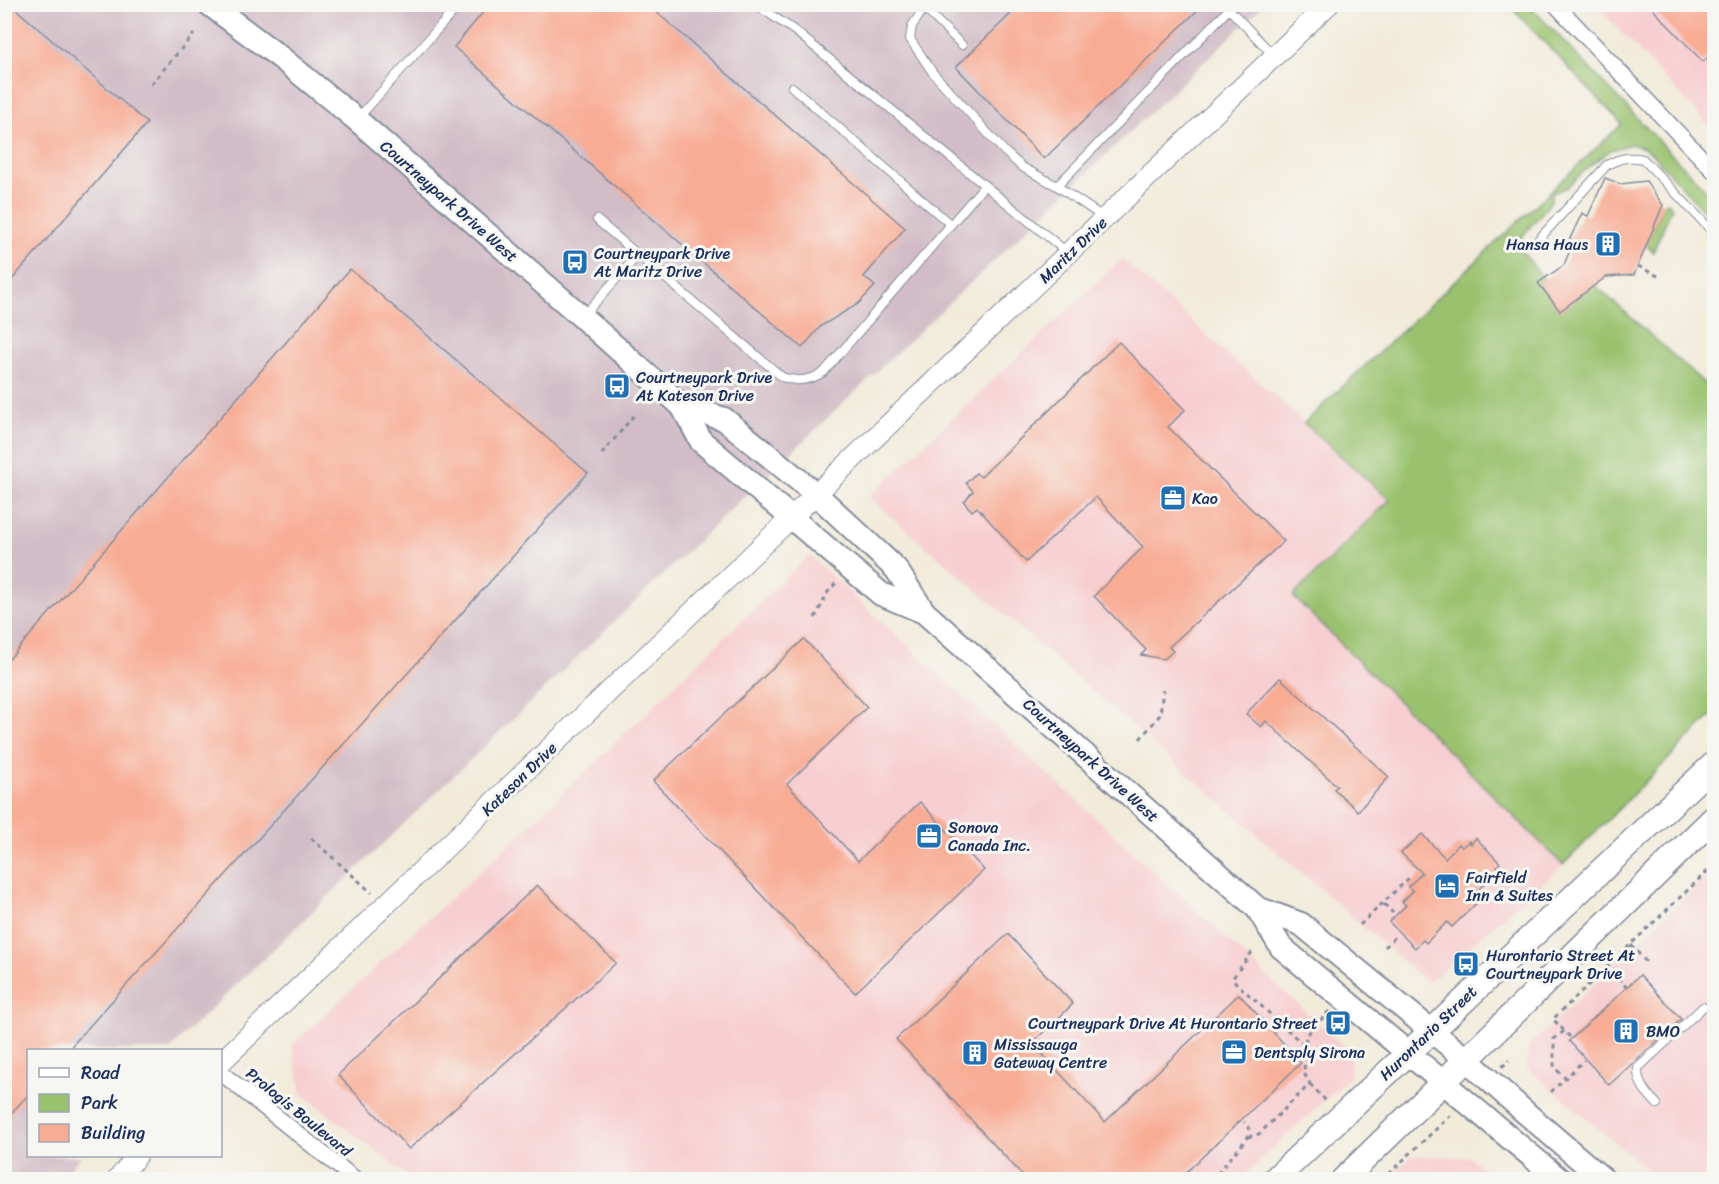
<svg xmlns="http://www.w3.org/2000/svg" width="1719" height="1184" viewBox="0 0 1719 1184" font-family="Sriracha,sans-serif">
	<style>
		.built { fill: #f7cfd2 }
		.industrial { fill: #d2bdc6 }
		.green { fill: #9ac26e; stroke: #5a7866; stroke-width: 1.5 }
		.building { fill: #f8ac94 }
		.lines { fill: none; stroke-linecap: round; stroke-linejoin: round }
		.service-casing { stroke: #868d9c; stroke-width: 10 }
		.minor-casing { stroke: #868d9c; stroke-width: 18 }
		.tertiary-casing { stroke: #868d9c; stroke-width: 22 }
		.secondary-casing { stroke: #868d9c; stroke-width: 26 }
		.primary-casing { stroke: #868d9c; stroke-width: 27 }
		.path { stroke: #868d9c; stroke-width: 3; stroke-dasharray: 4.5 4.5; stroke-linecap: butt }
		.service { stroke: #fff; stroke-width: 8 }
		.minor { stroke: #fff; stroke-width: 15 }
		.tertiary { stroke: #fff; stroke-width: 20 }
		.secondary { stroke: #fff; stroke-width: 22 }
		.primary { stroke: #fff; stroke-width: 24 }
		.labels { text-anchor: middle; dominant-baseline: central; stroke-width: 6; stroke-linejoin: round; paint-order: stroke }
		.street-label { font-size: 16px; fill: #1b2f5e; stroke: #f6f6f2 }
		.poi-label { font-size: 16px; fill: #1b2f5e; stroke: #f6f6f2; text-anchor: start }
	</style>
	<rect width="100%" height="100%" fill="#f6f6f2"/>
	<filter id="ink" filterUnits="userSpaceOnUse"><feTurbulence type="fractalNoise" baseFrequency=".0167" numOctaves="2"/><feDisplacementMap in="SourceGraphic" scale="12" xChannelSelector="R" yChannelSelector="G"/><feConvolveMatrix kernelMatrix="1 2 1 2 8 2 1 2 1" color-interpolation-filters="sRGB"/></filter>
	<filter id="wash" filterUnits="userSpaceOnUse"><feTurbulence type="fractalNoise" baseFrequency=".008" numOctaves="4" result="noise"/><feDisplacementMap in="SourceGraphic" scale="24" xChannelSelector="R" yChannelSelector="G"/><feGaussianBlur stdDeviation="1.35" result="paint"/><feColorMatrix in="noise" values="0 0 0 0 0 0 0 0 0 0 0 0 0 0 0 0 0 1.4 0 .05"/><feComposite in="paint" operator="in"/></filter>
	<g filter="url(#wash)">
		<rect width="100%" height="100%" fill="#f2ebda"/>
		<path class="built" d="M 1596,5 L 1714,5 L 1714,131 Z
			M 1122,259 L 1390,500 L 1293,596 L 1563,865 L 1428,983 L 869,497 Z
			M 809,555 L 1351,1053 L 1350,1077 L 1240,1179 L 413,1180 L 302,1094 L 292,1045 L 543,813 Z
			M 1714,869 L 1714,1179 L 1658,1179 L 1527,1068 L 1528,1047 Z
			M 1412,1156 L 1469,1157 L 1497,1179 L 1386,1179 Z"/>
		<path class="industrial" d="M 5,5 L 1264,5 L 722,518 L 181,1038 L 170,1050 L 28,1050 L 28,1156 L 81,1156 L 61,1179 L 5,1180 Z"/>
		<path class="green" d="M 1509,5 L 1529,5 L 1706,190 L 1709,203 L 1707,214 L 1651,153 L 1644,148 L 1631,144 L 1611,150 L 1587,168 L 1567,187 L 1553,193 L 1550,203 L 1516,244 L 1544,279 L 1538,283 L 1560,311 L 1595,285 L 1714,392 L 1714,713 L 1563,865 L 1293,596 L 1390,500 L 1304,423 L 1622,124 Z
			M 1667,202 L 1672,208 L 1653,252 L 1646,245 L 1663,205 Z"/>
		<g id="blocks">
			<path class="building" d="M 4,4 L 10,4 L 147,123 L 4,289 Z
				M 490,4 L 647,4 L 905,228 L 864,277 L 875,286 L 858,304 L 821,326 L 802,348 L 454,47 Z
				M 1021,4 L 1204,4 L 1044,159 L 956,67 Z
				M 1648,4 L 1714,4 L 1714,51 L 1703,62 Z
				M 1605,178 L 1620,184 L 1646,181 L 1663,205 L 1634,275 L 1606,277 L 1560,311 L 1538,283 L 1564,265 L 1572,245 L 1568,243 L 1582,213 L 1588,216 Z
				M 350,269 L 588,473 L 68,1050 L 28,1050 L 28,1095 L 4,1121 L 4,665 Z
				M 1119,342 L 1185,410 L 1168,427 L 1284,541 L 1169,647 L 1173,651 L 1164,659 L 1141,655 L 1146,650 L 1094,596 L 1143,547 L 1096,497 L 1026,562 L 977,507 L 972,511 L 964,502 L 973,491 L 966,483 L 976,473 L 981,477 Z
				M 804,639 L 867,707 L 787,784 L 858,861 L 920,802 L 984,870 L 855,993 L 653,781 Z
				M 1280,678 L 1389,777 L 1358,811 L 1334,789 L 1337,786 L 1266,721 L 1261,727 L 1246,714 Z
				M 1422,834 L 1445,858 L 1459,844 L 1462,847 L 1469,841 L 1471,844 L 1476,838 L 1500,863 L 1497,866 L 1499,869 L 1478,890 L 1484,896 L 1452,927 L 1447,922 L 1426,943 L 1423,940 L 1415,948 L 1389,922 L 1406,905 L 1402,902 L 1413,891 L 1408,887 L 1422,873 L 1401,853 Z
				M 537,885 L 616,963 L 409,1149 L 338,1075 Z
				M 1008,934 L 1073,1004 L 1032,1043 L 1105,1122 L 1239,994 L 1301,1063 L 1179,1179 L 1026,1179 L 896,1039 Z
				M 1640,975 L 1681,1019 L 1609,1085 L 1569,1041 Z"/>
		</g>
	</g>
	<g filter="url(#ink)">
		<use href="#blocks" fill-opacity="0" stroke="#868d9c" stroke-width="1.5"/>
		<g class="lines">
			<defs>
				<path id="service" d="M 755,4 L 795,31 L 1068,253
					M 927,4 L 912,26 L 910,39 L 933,73 L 1005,152 L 1022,167 L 1057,186 L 1103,217
					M 1233,4 L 1229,9 L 1274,56
					M 924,8 L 962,45
					M 792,87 L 950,224
					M 359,117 L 460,4
					M 1057,186 L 1229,9
					M 597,220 L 782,377 C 797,383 810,381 824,372 L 984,186
					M 1538,240 L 1607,165 C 1620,158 1629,156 1643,159 L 1711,230 L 1714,227
					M 583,316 L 638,255
					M 1657,1104 C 1647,1093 1637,1084 1638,1068 L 1703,1007"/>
				<path id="minor" d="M 1555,4 L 1714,171
					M 220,1072 L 356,1180"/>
				<path id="tertiary" d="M 220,1063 L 1329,4
					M 117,1180 L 137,1156"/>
				<path id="secondary" d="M 209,4 L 281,58 L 357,120 L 582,317 L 682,406 L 701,441 L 881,594 L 924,612
					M 682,406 L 724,419 L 817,495 L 896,569 L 924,612 L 1257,908 L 1281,947 L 1560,1180
					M 1257,908 L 1301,924 L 1467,1060 L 1527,1114 L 1604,1180"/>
				<path id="primary" d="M 1274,1180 L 1714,764
					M 1343,1180 L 1714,818"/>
			</defs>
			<use href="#service" class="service-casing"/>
			<use href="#minor" class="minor-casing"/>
			<use href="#tertiary" class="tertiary-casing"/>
			<use href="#secondary" class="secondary-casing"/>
			<use href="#primary" class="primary-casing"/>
			<path class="path" d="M 151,84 L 194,34
				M 1638,266 L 1662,278
				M 602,454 L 636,413
				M 815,618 L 828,592 L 837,582
				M 1140,739 L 1160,715 L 1163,690
				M 311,838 L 372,893
				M 1384,904 L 1393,913
				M 1360,925 L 1411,876
				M 1631,945 L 1647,963
				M 1385,947 L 1397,935
				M 1252,952 L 1232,979 L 1306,1047
				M 1627,988 L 1608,966 L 1714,865
				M 1564,1031 L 1554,1039 L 1554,1067 L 1565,1078
				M 1570,1037 L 1553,1019 L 1608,966
				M 1502,1067 L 1509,1060
				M 1310,1084 L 1327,1102
				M 1551,1092 L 1584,1060
				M 1248,1137 L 1259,1134 L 1310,1084 L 1304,1073 L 1306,1036 L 1330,1010
				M 1212,1180 L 1248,1137 L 1249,1128 L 1244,1122
				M 1382,1180 L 1451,1115
				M 1511,1180 L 1512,1178"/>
			<use href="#service" class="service"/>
			<use href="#minor" class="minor"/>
			<use href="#tertiary" class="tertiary"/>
			<use href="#secondary" class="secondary"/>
			<use href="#primary" class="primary"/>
		</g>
	</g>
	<defs>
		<symbol id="building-square" viewBox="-11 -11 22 22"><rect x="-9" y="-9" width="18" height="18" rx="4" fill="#1f6fb2" stroke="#f6f6f2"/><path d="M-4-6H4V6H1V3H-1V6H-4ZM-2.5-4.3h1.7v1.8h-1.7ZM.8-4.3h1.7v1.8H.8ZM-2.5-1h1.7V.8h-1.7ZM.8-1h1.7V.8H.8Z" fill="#fff"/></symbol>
		<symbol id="bus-square" viewBox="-11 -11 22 22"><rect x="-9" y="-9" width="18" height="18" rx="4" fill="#1f6fb2" stroke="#f6f6f2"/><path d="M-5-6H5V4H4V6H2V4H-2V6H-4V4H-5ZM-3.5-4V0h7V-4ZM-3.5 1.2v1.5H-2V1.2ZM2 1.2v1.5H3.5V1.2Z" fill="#fff"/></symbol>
		<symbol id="office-square" viewBox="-11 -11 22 22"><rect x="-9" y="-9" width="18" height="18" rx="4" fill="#1f6fb2" stroke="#f6f6f2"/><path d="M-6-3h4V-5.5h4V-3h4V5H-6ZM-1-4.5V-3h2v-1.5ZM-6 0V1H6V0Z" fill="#fff"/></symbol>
		<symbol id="hotel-square" viewBox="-11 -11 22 22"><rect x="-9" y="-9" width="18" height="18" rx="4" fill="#1f6fb2" stroke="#f6f6f2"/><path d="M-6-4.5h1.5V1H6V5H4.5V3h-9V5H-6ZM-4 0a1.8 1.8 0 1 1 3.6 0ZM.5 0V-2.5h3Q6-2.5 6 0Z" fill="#fff"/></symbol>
	</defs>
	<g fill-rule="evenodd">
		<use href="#building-square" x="1593" y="229" width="30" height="30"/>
		<use href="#bus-square" x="560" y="247" width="30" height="30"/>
		<use href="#bus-square" x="602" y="371" width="30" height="30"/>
		<use href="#office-square" x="1158" y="483" width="30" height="30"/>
		<use href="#office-square" x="914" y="821" width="30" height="30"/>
		<use href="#hotel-square" x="1432" y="871" width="30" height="30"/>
		<use href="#bus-square" x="1451" y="949" width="30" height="30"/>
		<use href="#bus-square" x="1323" y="1008" width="30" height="30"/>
		<use href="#building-square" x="1611" y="1016" width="30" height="30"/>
		<use href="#office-square" x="1219" y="1037" width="30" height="30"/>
		<use href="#building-square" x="960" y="1038" width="30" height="30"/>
	</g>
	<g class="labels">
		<g class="street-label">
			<text transform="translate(449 201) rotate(41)">Courtneypark Drive West</text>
			<text transform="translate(1073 250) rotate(-44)">Maritz Drive</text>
			<text transform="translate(1091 760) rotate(42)">Courtneypark Drive West</text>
			<text transform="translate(519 779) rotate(-44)">Kateson Drive</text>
			<text transform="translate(1428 1033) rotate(-44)">Hurontario Street</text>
			<text transform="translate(299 1112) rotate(39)">Prologis Boulevard</text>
		</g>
		<g class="poi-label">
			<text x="1588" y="244" text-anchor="end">Hansa Haus</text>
			<text x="594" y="253">Courtneypark Drive<tspan x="594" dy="18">At Maritz Drive</tspan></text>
			<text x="636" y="377">Courtneypark Drive<tspan x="636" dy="18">At Kateson Drive</tspan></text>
			<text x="1192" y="498">Kao</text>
			<text x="948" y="827">Sonova<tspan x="948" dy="18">Canada Inc.</tspan></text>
			<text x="1466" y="877">Fairfield<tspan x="1466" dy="18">Inn &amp; Suites</tspan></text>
			<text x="1486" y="955">Hurontario Street At<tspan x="1486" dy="18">Courtneypark Drive</tspan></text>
			<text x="1318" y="1023" text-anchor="end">Courtneypark Drive At Hurontario Street</text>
			<text x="1646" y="1031">BMO</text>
			<text x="994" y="1044">Mississauga<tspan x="994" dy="18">Gateway Centre</tspan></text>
			<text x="1254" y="1052">Dentsply Sirona</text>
		</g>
	</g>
	<rect width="1719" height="1184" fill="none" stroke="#f6f6f2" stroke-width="24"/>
	<rect x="27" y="1049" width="195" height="108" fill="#f6f6f2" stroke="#9ea6b7" stroke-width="1.5"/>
	<rect x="39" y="1068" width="30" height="9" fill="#ffffff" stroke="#9ea6b7" stroke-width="1.5"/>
	<text x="81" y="1079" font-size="18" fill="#1b2f5e">Road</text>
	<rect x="39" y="1094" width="30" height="18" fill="#9ac26e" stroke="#9ea6b7" stroke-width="1.5"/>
	<text x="81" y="1109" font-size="18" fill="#1b2f5e">Park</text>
	<rect x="39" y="1124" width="30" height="18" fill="#f8ac94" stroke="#9ea6b7" stroke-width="1.5"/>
	<text x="81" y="1139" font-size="18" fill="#1b2f5e">Building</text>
</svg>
